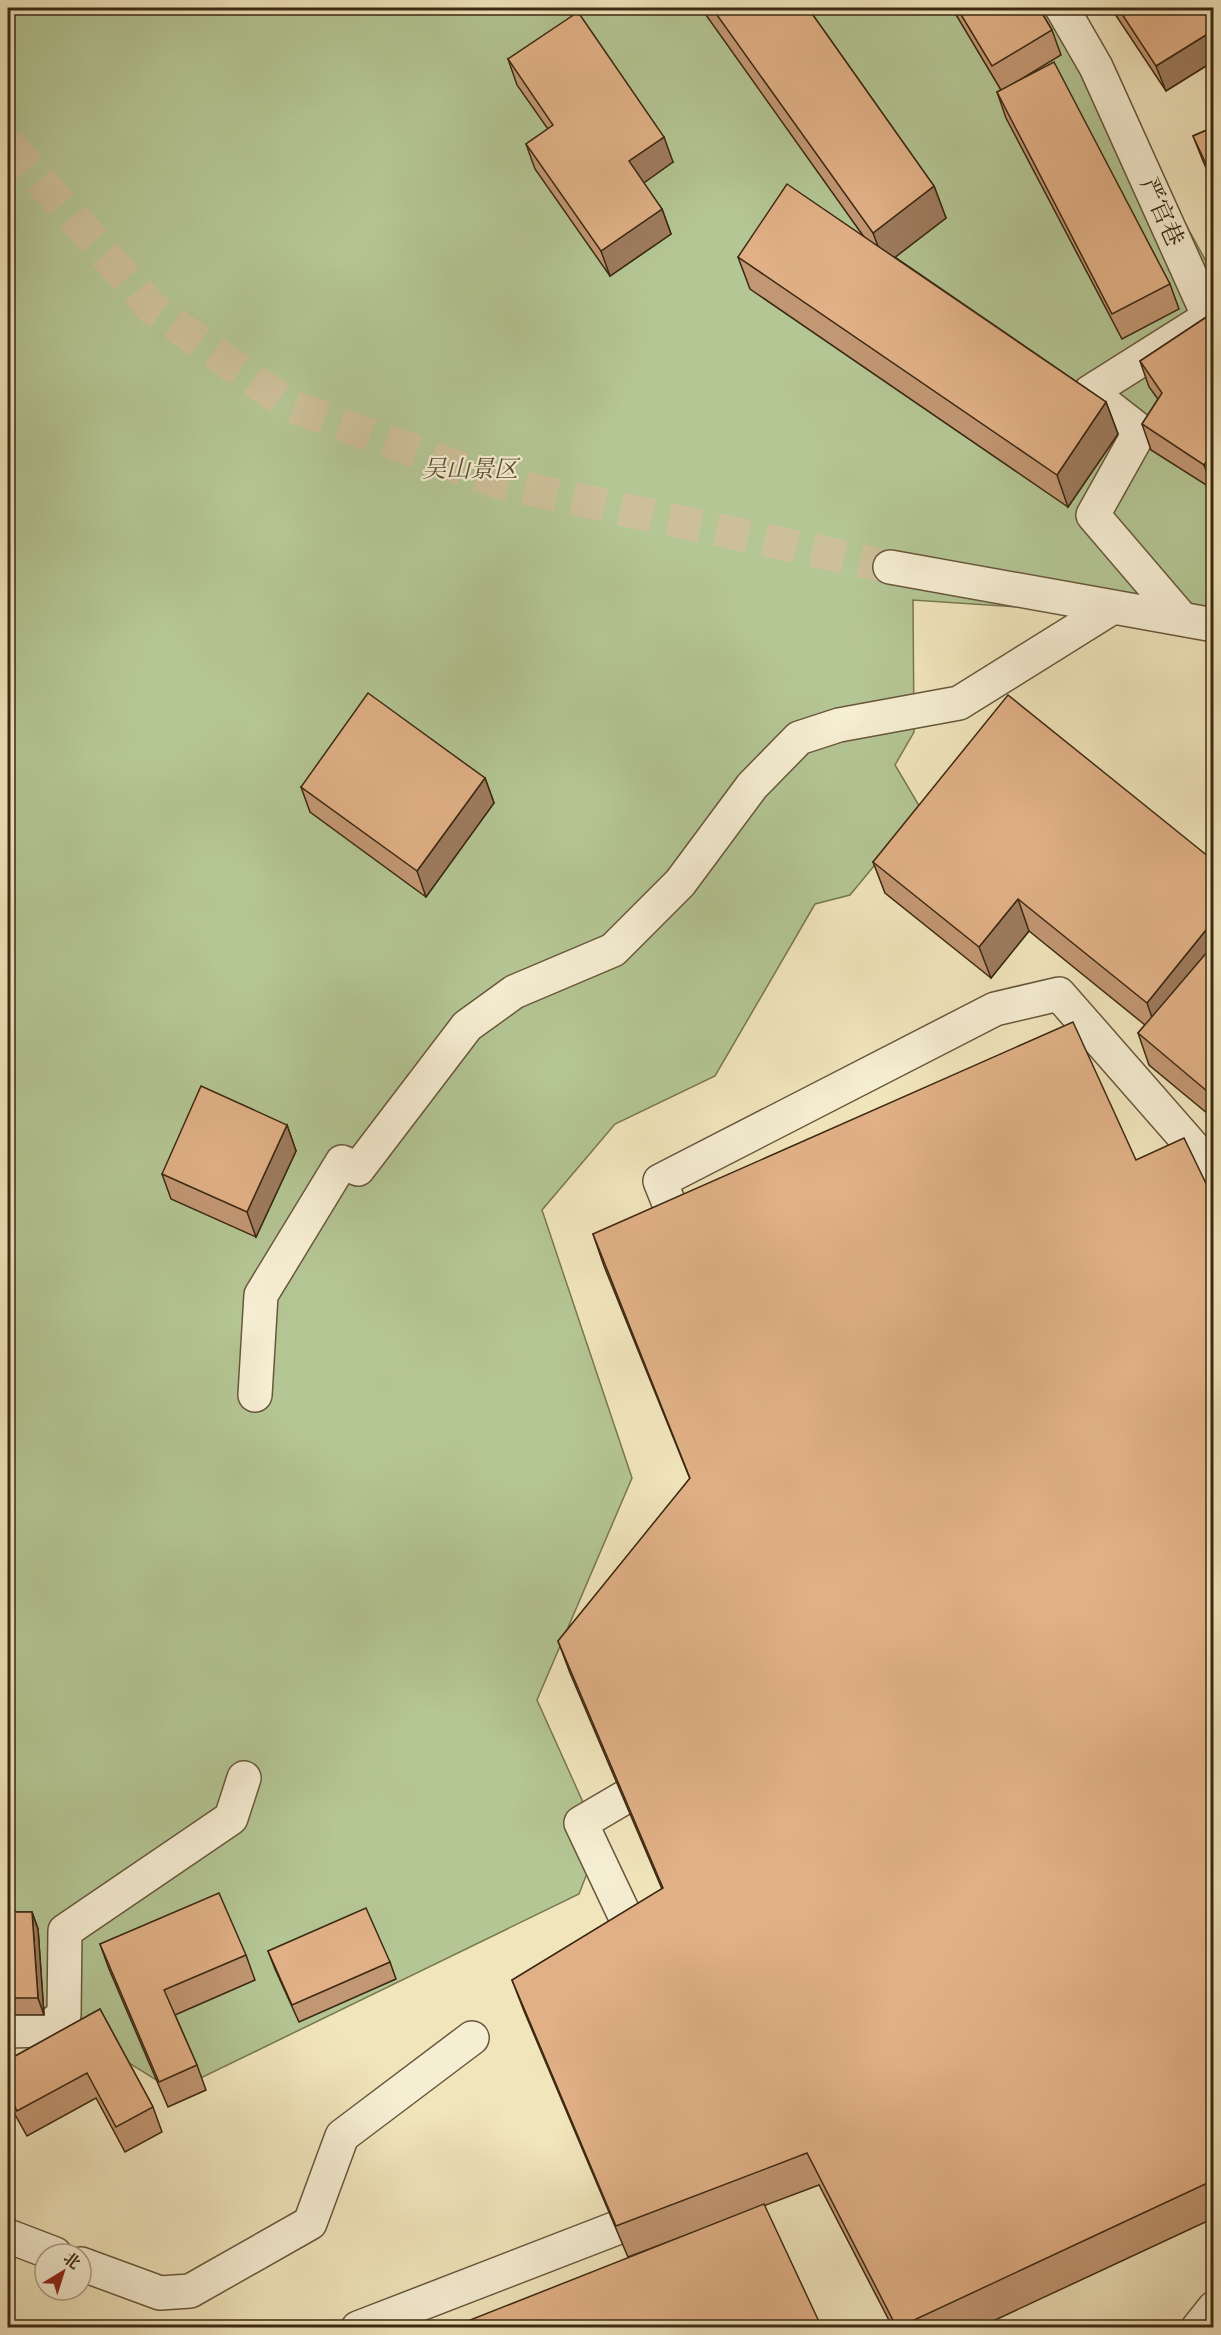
<svg xmlns="http://www.w3.org/2000/svg" width="1221" height="2335" viewBox="0 0 1221 2335" font-family="'IM FELL Great Primer','Noto Serif SC',serif">
	<style>
		.green { fill: #b4c694; stroke: #787753; stroke-width: 1.5 }
		.lines { fill: none; stroke-linecap: round; stroke-linejoin: round }
		.minor-tunnel { stroke: #cdbf9a; stroke-width: 33; stroke-dasharray: 33 16; stroke-linecap: butt }
		.minor-casing { stroke: #68573c; stroke-width: 36 }
		.minor { stroke: #f6eed3; stroke-width: 33 }
		.wall { fill: #c29773; stroke: #3b2812; stroke-width: 1.5 }
		.shaded-wall { fill: #9e7b5e; stroke: #3b2812; stroke-width: 1.5 }
		.building { fill: #e1b086; stroke: #3b2812; stroke-width: 1.5 }
		.labels { text-anchor: middle; dominant-baseline: central; stroke-width: 4.5; stroke-linejoin: round; paint-order: stroke }
		.street-label { font-size: 24px; fill: #3b2812; stroke: #f6eed3 }
		.park-label { font-size: 24px; font-style: italic; fill: #595032; stroke: #f6eed3 }
	</style>
	<rect width="100%" height="100%" fill="#f1e5bc"/>
	<filter id="stains"><feTurbulence type="fractalNoise" baseFrequency=".00333" numOctaves="4"/><feColorMatrix values="0 0 0 0 .2 0 0 0 0 .09 0 0 0 0 .02 0 0 0 .5 -.17"/></filter>
	<radialGradient id="worn" r=".72"><stop offset=".6" stop-color="#630" stop-opacity="0"/><stop offset="1" stop-color="#630" stop-opacity=".3"/></radialGradient>
	<path class="green" d="M 8,8 L 1067,8 L 1213,274 L 1213,620 L 913,600 L 914,732 L 895,765 L 921,809 L 850,895 L 815,904 L 715,1076 L 615,1124 L 542,1210 L 632,1478 L 537,1700 L 600,1840 L 579,1894 L 174,2091 L 8,1988 Z"/>
	<g class="lines">
		<path class="minor-tunnel" d="M 8,143 L 153,309 L 289,405 L 501,483 L 890,567"/>
		<defs>
			<path id="minor" d="M 1062,8 L 1096,67 L 1209,317 L 1090,392 L 1140,431 L 1093,515 L 1182,619
				M 890,567 L 1214,625
				M 684,1241 L 660,1181 L 995,1009 L 1059,994 L 1214,1171
				M 255,1395 L 261,1295 L 342,1162 L 358,1169 L 467,1026 L 514,992 L 613,950 L 680,883 L 752,786 L 799,738 L 839,725 L 959,703 L 1113,607
				M 643,1954 L 581,1823 L 661,1776
				M 8,2031 L 45,2030 L 64,2015 L 65,1931 L 231,1818 L 244,1778
				M 8,2236 L 55,2254
				M 81,2264 L 160,2293 L 190,2291 L 310,2223 L 342,2136 L 472,2038
				M 358,2328 L 658,2212
				M 1198,2328 L 1214,2308"/>
		</defs>
		<use href="#minor" class="minor-casing"/>
		<use href="#minor" class="minor"/>
	</g>
	<path class="wall" d="M 701,8 L 808,8 L 934,186 L 946,218 L 895,257 L 1106,402 L 1118,434 L 1068,507 L 750,289 L 738,257 L 864,237 Z
		M 952,8 L 1039,8 L 1052,30 L 1061,55 L 1013,84 L 1170,284 L 1179,309 L 1122,339 L 1006,118 L 997,92 L 1001,90 Z
		M 1111,8 L 1211,8 L 1214,11 L 1214,61 L 1166,91 Z
		M 508,59 L 673,162 L 643,183 L 662,209 L 671,234 L 610,276 L 535,169 L 526,144 L 548,129 L 517,85 Z
		M 1214,127 L 1214,186 L 1203,161 L 1193,136 Z
		M 1214,312 L 1214,490 L 1151,450 L 1142,424 L 1158,399 L 1149,387 L 1140,361 Z
		M 485,778 L 494,803 L 426,897 L 310,812 L 301,787 Z
		M 1214,861 L 1214,1119 L 1149,1065 L 1138,1033 L 1145,1025 L 1029,931 L 991,978 L 885,893 L 873,862 Z
		M 287,1125 L 296,1151 L 256,1237 L 171,1199 L 162,1174 Z
		M 1136,1160 L 1214,1200 L 1214,2218 L 978,2328 L 893,2328 L 819,2185 L 628,2257 L 524,2011 L 512,1980 L 662,1889 L 570,1673 L 558,1641 L 690,1479 L 604,1266 L 593,1234 Z
		M 8,1912 L 32,1912 L 38,1929 L 44,2015 L 8,2015 Z
		M 100,1944 L 246,1955 L 255,1980 L 175,2015 L 197,2065 L 206,2090 L 168,2107 L 109,1969 Z
		M 268,1951 L 390,1962 L 396,1979 L 299,2022 L 275,1969 Z
		M 100,2009 L 153,2107 L 162,2132 L 125,2152 L 96,2098 L 27,2136 L 8,2102 L 8,2060 Z"/>
	<path class="shaded-wall" d="M 1214,30 L 1214,61 L 1166,91 L 1156,66 Z
		M 664,137 L 673,162 L 638,187 L 629,161 Z
		M 934,186 L 946,218 L 885,265 L 873,233 Z
		M 662,209 L 671,234 L 610,276 L 601,251 Z
		M 1106,402 L 1118,434 L 1068,507 L 1057,475 Z
		M 1214,451 L 1214,490 L 1204,465 Z
		M 485,778 L 494,803 L 426,897 L 417,871 Z
		M 1018,899 L 1029,931 L 991,978 L 979,947 Z
		M 1214,920 L 1214,967 L 1158,1035 L 1147,1003 Z
		M 287,1125 L 296,1151 L 256,1237 L 247,1212 Z
		M 32,1912 L 38,1929 L 44,2015 L 38,1998 Z"/>
	<path class="building" d="M 712,8 L 808,8 L 934,186 L 873,233 Z
		M 957,8 L 1039,8 L 1052,30 L 992,66 Z
		M 1118,8 L 1211,8 L 1214,11 L 1214,30 L 1156,66 Z
		M 578,12 L 664,137 L 629,161 L 662,209 L 601,251 L 526,144 L 553,125 L 508,59 Z
		M 1054,62 L 1170,284 L 1112,314 L 997,92 Z
		M 1214,127 L 1214,181 L 1193,136 Z
		M 787,184 L 1106,402 L 1057,475 L 738,257 Z
		M 1214,312 L 1214,390 L 1211,392 L 1214,396 L 1214,451 L 1204,465 L 1142,424 L 1162,393 L 1140,361 Z
		M 368,693 L 485,778 L 417,871 L 301,787 Z
		M 1008,695 L 1214,861 L 1214,920 L 1147,1003 L 1018,899 L 979,947 L 873,862 Z
		M 1214,944 L 1214,1097 L 1138,1033 Z
		M 1073,1022 L 1136,1160 L 1184,1138 L 1214,1200 L 1214,2180 L 897,2328 L 807,2153 L 616,2226 L 512,1980 L 663,1888 L 558,1641 L 690,1478 L 593,1234 Z
		M 201,1086 L 287,1125 L 247,1212 L 162,1174 Z
		M 219,1893 L 246,1955 L 164,1990 L 197,2065 L 159,2082 L 100,1944 Z
		M 366,1908 L 390,1962 L 292,2005 L 268,1951 Z
		M 8,1912 L 32,1912 L 38,1998 L 8,1998 Z
		M 100,2009 L 153,2107 L 116,2127 L 87,2073 L 17,2111 L 8,2093 L 8,2060 Z
		M 764,2204 L 822,2328 L 450,2328 Z"/>
	<g class="labels">
		<g class="street-label">
			<text transform="translate(1162 212) rotate(66)">严官巷</text>
		</g>
		<g class="park-label">
			<text x="470" y="469">吴山景区</text>
		</g>
	</g>
	<rect width="1221" height="2335" fill="none" stroke="#f1e5bc" stroke-width="30"/>
	<rect x="9" y="9" width="1203" height="2317" fill="none" stroke="#3b2812" stroke-width="3"/>
	<rect x="15" y="15" width="1191" height="2305" fill="none" stroke="#3b2812" stroke-width="1.5"/>
	<g transform="translate(63 2272) rotate(38)"><circle r="28" fill="#f6eed3" stroke="#ab9f86" stroke-width="1.5"/>
	<path d="M0-4.5L10 22L0 15L-10 22Z" fill="#8f2418"/>
	<text y="-9" font-size="16" font-weight="bold" text-anchor="middle" fill="#3b2812">北</text>
	</g>
	<rect width="100%" height="100%" filter="url(#stains)"/>
	<rect width="100%" height="100%" fill="url(#worn)"/>
</svg>
